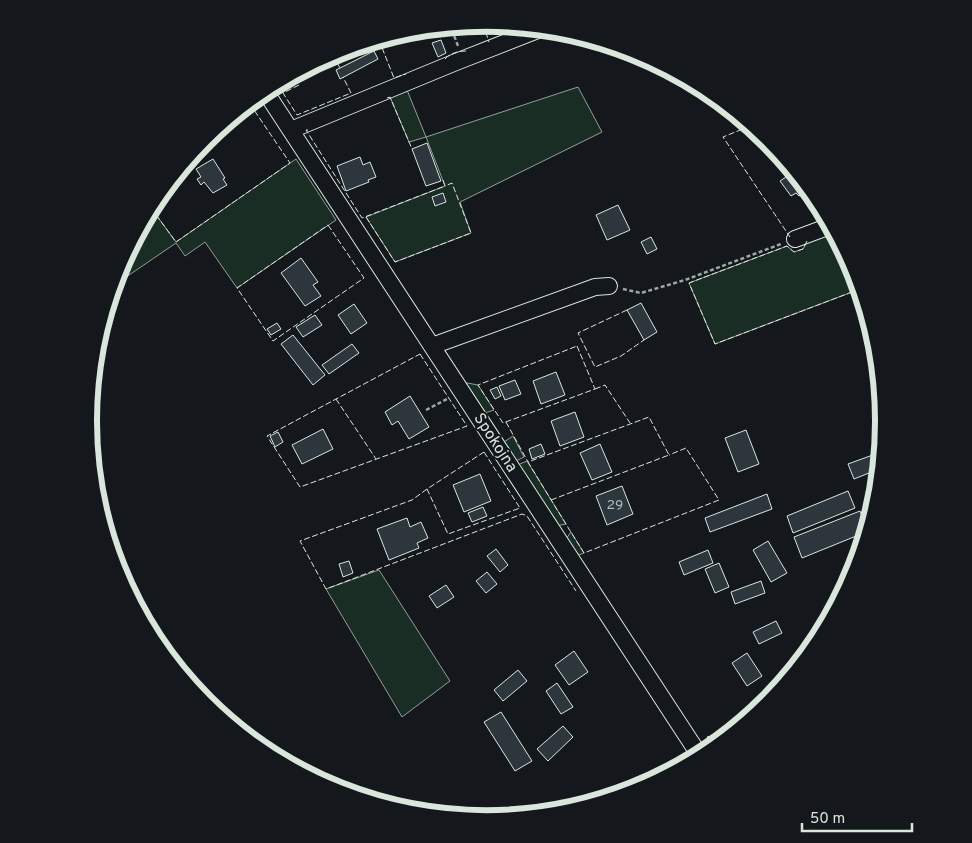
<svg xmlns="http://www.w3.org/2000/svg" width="972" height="843" viewBox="0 0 972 843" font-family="Overpass,sans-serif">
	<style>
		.green { fill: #1a2d24; stroke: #939e99 }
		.building { fill: #2c363c; stroke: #d8e6dc }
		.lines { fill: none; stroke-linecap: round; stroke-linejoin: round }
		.minor-casing { stroke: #d8e6dc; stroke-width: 18 }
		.path { stroke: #9da8a2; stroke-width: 2.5; stroke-dasharray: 4 2.5; stroke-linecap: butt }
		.minor { stroke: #14181c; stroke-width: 16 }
		.fence { stroke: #d8e6dc; stroke-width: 1; stroke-dasharray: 6 2.5; stroke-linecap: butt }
		.labels { text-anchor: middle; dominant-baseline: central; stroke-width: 4; stroke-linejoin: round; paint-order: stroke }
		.number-label { font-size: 14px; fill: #adbab4 }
		.street-label { font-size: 16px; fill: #d8e6dc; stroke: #14181c }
		.rim { fill: none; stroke: #d8e6dc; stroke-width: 6 }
	</style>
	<rect width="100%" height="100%" fill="#14181c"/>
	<path class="green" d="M 578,87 L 602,132 L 460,202 L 471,233 L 395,262 L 366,217 L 445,186 L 426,137 L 409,142 L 390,97 L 407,90 L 426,137 Z
		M 296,159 L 336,220 L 237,288 L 205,242 L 185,256 L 176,243 L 113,286 L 119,269 L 151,208 L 176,242 Z
		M 833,230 L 854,270 L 860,289 L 715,344 L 689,283 L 787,246 L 794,252 L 803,249 L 808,240 Z
		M 462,382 L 478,385 L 494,410 L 482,414 Z
		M 513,436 L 524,457 L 514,462 L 501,444 Z
		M 527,461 L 566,524 L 556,526 L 515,466 Z
		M 571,532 L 584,553 L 576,556 L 566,539 Z
		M 379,570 L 450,681 L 402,717 L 326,589 Z"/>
	<path class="building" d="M 441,40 L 446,53 L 438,57 L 432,43 Z
		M 374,51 L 378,59 L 340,79 L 336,70 Z
		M 427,143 L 441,181 L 426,186 L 412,149 Z
		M 360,157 L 363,165 L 370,162 L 376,177 L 368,180 L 369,182 L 346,191 L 337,166 Z
		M 213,159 L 225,178 L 223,179 L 227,185 L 213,193 L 204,182 L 201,185 L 197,179 L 201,177 L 196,169 Z
		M 791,169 L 808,190 L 799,196 L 796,193 L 791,196 L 780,181 L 786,177 L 784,173 Z
		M 443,193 L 446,202 L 435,206 L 432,197 Z
		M 618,205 L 630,230 L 607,240 L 596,215 Z
		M 651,237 L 657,249 L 647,254 L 641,242 Z
		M 301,258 L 318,282 L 313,285 L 321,296 L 305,306 L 281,273 Z
		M 641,303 L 657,332 L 644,340 L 627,310 Z
		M 354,304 L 367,323 L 351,334 L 338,315 Z
		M 315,315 L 322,325 L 303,337 L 296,327 Z
		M 277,323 L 281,329 L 271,335 L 267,329 Z
		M 293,335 L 325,375 L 313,385 L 281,344 Z
		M 352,344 L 359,353 L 329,374 L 322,365 Z
		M 556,372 L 565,395 L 541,404 L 533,381 Z
		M 515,380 L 521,394 L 505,400 L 499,386 Z
		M 497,387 L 501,396 L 495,399 L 490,390 Z
		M 410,396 L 429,427 L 409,439 L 398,421 L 392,425 L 385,412 Z
		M 575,412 L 584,437 L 560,446 L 551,421 Z
		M 323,429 L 333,449 L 302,464 L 292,445 Z
		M 746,430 L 759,464 L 738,472 L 725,438 Z
		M 278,432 L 283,442 L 275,447 L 270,436 Z
		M 541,444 L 545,454 L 532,459 L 529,449 Z
		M 600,444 L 612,472 L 592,480 L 580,453 Z
		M 881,452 L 879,469 L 854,479 L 848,464 Z
		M 480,474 L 491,501 L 464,512 L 453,485 Z
		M 622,486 L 633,514 L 607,525 L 596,496 Z
		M 848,491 L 855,508 L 793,533 L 787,516 Z
		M 767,494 L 772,509 L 710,532 L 705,518 Z
		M 483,507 L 487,516 L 472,522 L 468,513 Z
		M 860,511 L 867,529 L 866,532 L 802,558 L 794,537 Z
		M 407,518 L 410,527 L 421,522 L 428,538 L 417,543 L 419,548 L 389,560 L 377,529 Z
		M 768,541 L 787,573 L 771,582 L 753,550 Z
		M 496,549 L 508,565 L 500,572 L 487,556 Z
		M 708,550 L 713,563 L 684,575 L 679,562 Z
		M 349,561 L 353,573 L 343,577 L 339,564 Z
		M 719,563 L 729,587 L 715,593 L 705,569 Z
		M 487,572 L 497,584 L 486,593 L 476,581 Z
		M 761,581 L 765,593 L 735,604 L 731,592 Z
		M 446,585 L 454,597 L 437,608 L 429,596 Z
		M 776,621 L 782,633 L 759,644 L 753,632 Z
		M 574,651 L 588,672 L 569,685 L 555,665 Z
		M 747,653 L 762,676 L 747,686 L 732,663 Z
		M 518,670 L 527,681 L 503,701 L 494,690 Z
		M 557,683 L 573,707 L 561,714 L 546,691 Z
		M 501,712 L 532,761 L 515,771 L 484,722 Z
		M 563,726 L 573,737 L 548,761 L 537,749 Z"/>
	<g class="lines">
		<defs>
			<path id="minor" d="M 265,91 L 700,756
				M 291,130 L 456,62 L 540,29
				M 795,239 L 830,226
				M 432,346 L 595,287 L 609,286"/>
		</defs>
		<use href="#minor" class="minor-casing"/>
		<path class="path" d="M 452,30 L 458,46
			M 623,289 L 641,293 L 685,280 L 781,244
			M 426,410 L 449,398"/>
		<use href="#minor" class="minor"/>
		<path class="fence" d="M 483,24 L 489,42
			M 379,40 L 394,78 L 406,74
			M 333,55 L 340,68
			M 445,59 C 450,53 459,51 466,51
			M 299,85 L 283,93 L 297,115 L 351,93 L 343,77
			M 387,98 L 390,97 L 412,149
			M 750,126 L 723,137 L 790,237
			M 308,130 L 306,130 L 362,218 L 445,186 L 443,180 L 441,181
			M 755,130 L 776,161
			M 151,208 L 176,242 L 290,163 L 252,107 L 204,141
			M 366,217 L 395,262 L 471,233 L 452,183 L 445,186
			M 328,225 L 364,278 L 273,341 L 237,288 Z
			M 807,241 L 803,249 L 794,252 L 787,246 L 689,283 L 715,344 L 860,289
			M 627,310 L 578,333 L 595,367 L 621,356 L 644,340
			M 577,346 L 595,389 L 503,423 L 478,385 Z
			M 420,354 L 467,426 L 300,487 L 267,436 Z
			M 595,389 L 605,385 L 630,423
			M 336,399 L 376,459
			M 506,422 L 528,462
			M 484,452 L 520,508 L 448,534 L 427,489 Z
			M 427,489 L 412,500 L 300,541 L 326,589 L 522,514 L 527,516 L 576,591
			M 551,500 L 669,455 L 649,417 L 528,462 C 547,493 565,523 584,553 L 719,500 L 686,448 L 669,455
			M 714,747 L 707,737 L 743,723
			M 597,802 L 660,777"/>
	</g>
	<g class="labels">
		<g class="number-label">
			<text x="615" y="505">29</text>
		</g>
		<g class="street-label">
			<text transform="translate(495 443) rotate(57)">Spokojna</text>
		</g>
	</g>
	<path d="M0 0H972V843H0ZM97 421a389 389 0 1 1 778 0a389 389 0 1 1-778 0Z" fill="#14181c" fill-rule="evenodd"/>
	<path class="rim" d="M97 421a389 389 0 1 1 778 0a389 389 0 1 1-778 0Z"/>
	<path d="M802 823v8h110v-8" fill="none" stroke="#d8e6dc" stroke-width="2.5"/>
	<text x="810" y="823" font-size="15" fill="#d8e6dc" stroke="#14181c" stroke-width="4" paint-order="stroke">50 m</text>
</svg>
